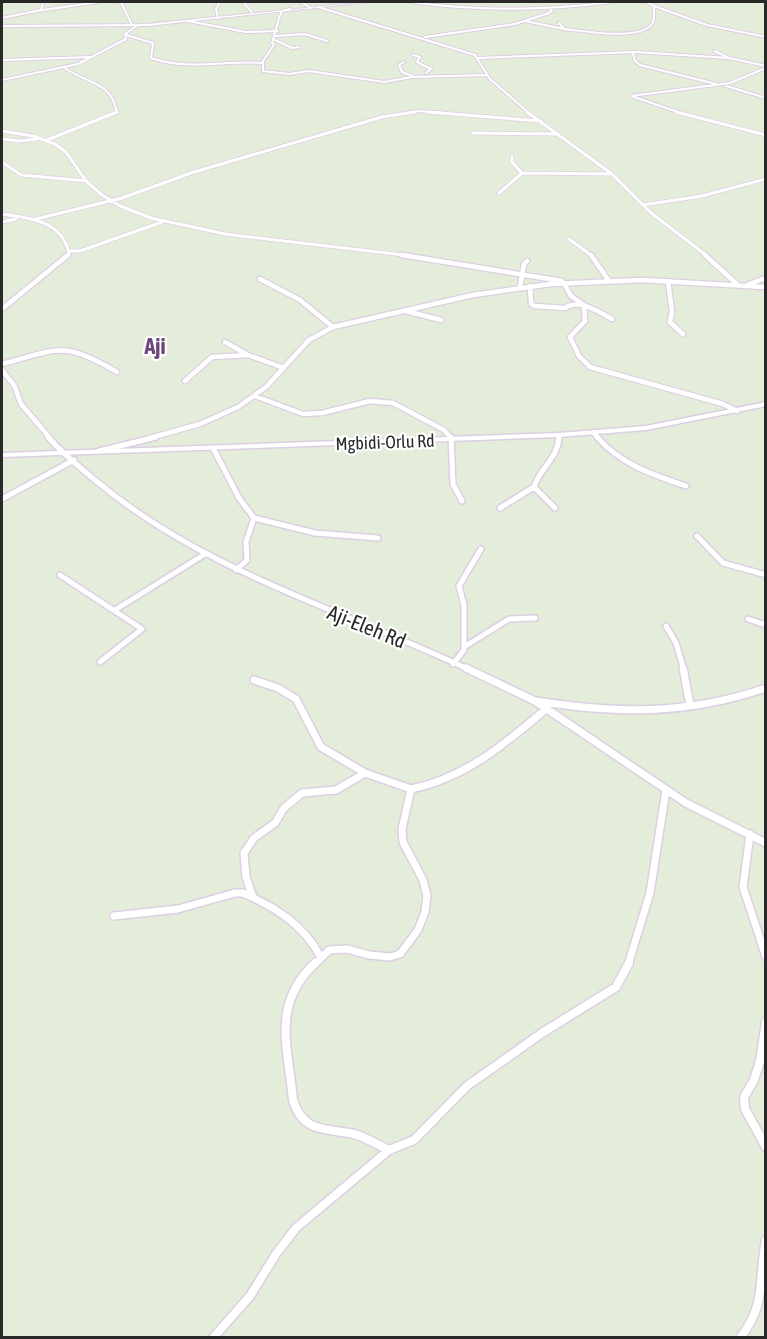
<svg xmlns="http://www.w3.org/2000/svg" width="767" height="1339" viewBox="0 0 767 1339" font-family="'Asap Condensed',sans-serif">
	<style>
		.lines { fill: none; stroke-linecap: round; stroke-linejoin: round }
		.minor-far5-casing { stroke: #ddcfe3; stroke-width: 4 }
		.minor-far4-casing { stroke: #ddcfe3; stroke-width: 4.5 }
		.minor-far3-casing { stroke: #ddcfe3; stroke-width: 7 }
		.minor-far2-casing { stroke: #ddcfe3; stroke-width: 8 }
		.minor-far1-casing { stroke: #ddcfe3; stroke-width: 10 }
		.minor-casing { stroke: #ddcfe3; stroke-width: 11 }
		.tertiary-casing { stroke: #ddcfe3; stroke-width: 2 }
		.secondary-casing { stroke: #ddcfe3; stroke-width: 3 }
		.minor-far5 { stroke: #fff; stroke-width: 2 }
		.minor-far4 { stroke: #fff; stroke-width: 3 }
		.minor-far3 { stroke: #fff; stroke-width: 4.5 }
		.minor-far2 { stroke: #fff; stroke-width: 5 }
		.minor-far1 { stroke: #fff; stroke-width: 7 }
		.minor { stroke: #fff; stroke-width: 8 }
		.tertiary { fill: #fff; fill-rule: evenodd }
		.secondary { fill: #fff; fill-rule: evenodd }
		.labels { text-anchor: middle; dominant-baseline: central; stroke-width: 4.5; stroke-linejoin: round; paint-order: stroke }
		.far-street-label { font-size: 18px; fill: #292929; stroke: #fff }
		.street-label { font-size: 21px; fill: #292929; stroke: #fff }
		.far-district-label { font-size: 22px; font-weight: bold; fill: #6d477c; stroke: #fff }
	</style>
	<rect width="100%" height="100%" fill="#e4ecda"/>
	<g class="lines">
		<defs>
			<path id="minor-far5" d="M 121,2 L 132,25
				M 243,2 L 252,12
				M 301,2 L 311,8
				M 409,2 C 477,11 544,11 612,2
				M 654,6 L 707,25 L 766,37
				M 318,7 L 475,55 L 490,79 L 529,113
				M 290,9 L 282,11 L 280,15 L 272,43 L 274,45 L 263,61 L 263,71 L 289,74 L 309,71 L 384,82 L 412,77 L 487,75
				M 36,11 L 99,2
				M 2,18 L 41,10 L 43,2
				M 218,18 L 216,9 L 220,2
				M 188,21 L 246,32 L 278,31
				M 525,21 L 564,29 L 559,23
				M 564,29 C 583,31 639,41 652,24 C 655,19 654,12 654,6 L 646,2
				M 126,35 L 153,43 L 151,58 C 188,71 224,60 262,63
				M 275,36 L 305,34 L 327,41
				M 425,37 L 515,24 L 549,13 L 552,11 L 550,9
				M 275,40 L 292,48 L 299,47
				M 715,51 L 729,58 L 766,66
				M 633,54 L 635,61 L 640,65 L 716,84
				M 413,55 L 420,57 L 417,62 L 431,69 L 426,73
				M 478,58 L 636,52 L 729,58
				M 2,60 L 91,57
				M 404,62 L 399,65 L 402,72 L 412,76
				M 65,68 C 88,85 111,80 117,113
				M 2,80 L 78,64 L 126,39 L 125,34 L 138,25
				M 726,86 L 766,98
				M 406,113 L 419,111 L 445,113
				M 681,113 L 631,96 L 730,83 L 766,68"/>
			<path id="minor-far4" d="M 427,112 L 541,121
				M 527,112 L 612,174 L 650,212 L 707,256
				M 676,112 L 766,135
				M 2,131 L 33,136 L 55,144 L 66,152 L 86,181 L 102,195 L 120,206 L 151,218 L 225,234 L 412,256
				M 472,133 L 558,134
				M 2,139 L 19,141 L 37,139
				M 47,140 L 117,112
				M 512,157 L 512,162 L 522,173
				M 2,162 L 21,175 L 87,181
				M 499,193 L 522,173 L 611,174
				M 643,205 L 702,196 L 766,179
				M 2,214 C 30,218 63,221 69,254 L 66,256
				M 36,219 L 122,198 L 194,172 L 382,117 L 415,112
				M 2,222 L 16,219
				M 569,239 L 592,256
				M 69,251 L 80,251 L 162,222"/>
			<path id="minor-far3" d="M 402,255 L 562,281
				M 591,255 L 609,281
				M 705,255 L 738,285
				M 260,279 L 300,300 L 333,327
				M 668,282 L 672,311 L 670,322 L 683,334
				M 564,283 L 571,296 L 584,305 L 585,321 L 570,337 L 579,356 L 590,367 L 723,404 L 737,411
				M 749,284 L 766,278
				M 530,286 L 531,304 L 535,306 L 565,308 C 579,298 599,312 612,319
				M 520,287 L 524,264 L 527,261
				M 2,309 L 68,255
				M 406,311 L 441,320
				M 225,342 L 248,355 L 284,368
				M 2,364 C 59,349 63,340 117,372
				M 2,370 L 14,385 L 21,404 L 50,438
				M 185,381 L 212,357 L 248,355
				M 255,396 L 303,414 L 322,413 L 370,401 L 393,403 L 444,430 L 451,438
				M 594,433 L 598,438
				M 150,438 L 200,424 L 238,407 L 266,387 L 309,340 L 333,327 L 473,295 L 551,284 L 643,280 L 766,287
				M 559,438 L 559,435"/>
			<path id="minor-far2" d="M 48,437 C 62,453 78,466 95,480 C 204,572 343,610 470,670
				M 451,437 L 453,484 L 462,501
				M 597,437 C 620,464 653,475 686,486
				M 213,448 L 239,498 L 254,518 L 246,542 L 247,560 L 236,570
				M 99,451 L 156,437
				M 2,499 L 74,460
				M 500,508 L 534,487
				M 555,508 L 534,487 C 540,468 558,458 559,437
				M 254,518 L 315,533 L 378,538
				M 697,536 L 723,563 L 766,575
				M 60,575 L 142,629 L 100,662
				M 115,610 L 205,554
				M 748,619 L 766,625
				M 666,626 L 676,643 L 684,670
				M 464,647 L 509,619 L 535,618
				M 453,664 L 464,650 L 464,605 L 459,586 L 481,549"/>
			<path id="minor-far1" d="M 466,668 L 535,701 L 686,803 L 766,843
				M 683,668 L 690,705
				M 254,680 L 278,688 L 296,699 L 321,747 L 365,773
				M 536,701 C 619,714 686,715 766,688
				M 750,834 L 743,887 L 766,957
				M 253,897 L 246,877 L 244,853 L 254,838 L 275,823 L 284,808 L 302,793 L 336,790 L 365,773 L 411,789
				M 114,916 L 178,909 L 235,893 L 243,893 C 275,907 304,925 320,956
				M 314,965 L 329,950 L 347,949 L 369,955 L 390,957 L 400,954 L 418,930 L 425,912 L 427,895 L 423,880 L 403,842 L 402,829 L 411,789 C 465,778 505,744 546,709
				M 628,965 L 650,893 L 666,790"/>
			<path id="minor" d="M 315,963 C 271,1005 288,1046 293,1100 C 303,1133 325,1128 354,1134 C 366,1137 378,1145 389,1150
				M 766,1022 L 760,1061 L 754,1080 L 744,1097 L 745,1109 L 766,1147
				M 213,1338 L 250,1296 L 276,1254 L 296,1228 L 389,1150 L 414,1140 L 467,1086 L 542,1033 L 616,987 L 629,963
				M 740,1338 C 767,1304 758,1279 766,1240"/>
			<path id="tertiary" d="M 365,2 L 369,2 L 147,26 L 2,27 L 2,25 L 147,24 Z"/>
			<path id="secondary" d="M 766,402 L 766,406 L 646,430 L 559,437 L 2,457 L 2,453 L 559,433 L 646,426 Z"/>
		</defs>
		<use href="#minor-far5" class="minor-far5-casing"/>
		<use href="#minor-far4" class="minor-far4-casing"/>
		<use href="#minor-far3" class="minor-far3-casing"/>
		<use href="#minor-far2" class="minor-far2-casing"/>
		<use href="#minor-far1" class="minor-far1-casing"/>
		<use href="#minor" class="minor-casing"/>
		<use href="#tertiary" class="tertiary-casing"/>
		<use href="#secondary" class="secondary-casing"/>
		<use href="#minor-far5" class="minor-far5"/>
		<use href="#minor-far4" class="minor-far4"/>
		<use href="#minor-far3" class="minor-far3"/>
		<use href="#minor-far2" class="minor-far2"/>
		<use href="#minor-far1" class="minor-far1"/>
		<use href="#minor" class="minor"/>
		<use href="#tertiary" class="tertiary"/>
		<use href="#secondary" class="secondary"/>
	</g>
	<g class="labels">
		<g class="far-street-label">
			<text transform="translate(385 442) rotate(-2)">Mgbidi-Orlu Rd</text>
		</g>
		<g class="street-label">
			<text transform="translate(367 626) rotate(22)">Aji-Eleh Rd</text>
		</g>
		<g class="far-district-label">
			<text x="155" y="346">Aji</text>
		</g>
	</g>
	<rect width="767" height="1339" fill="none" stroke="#292929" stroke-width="6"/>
</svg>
